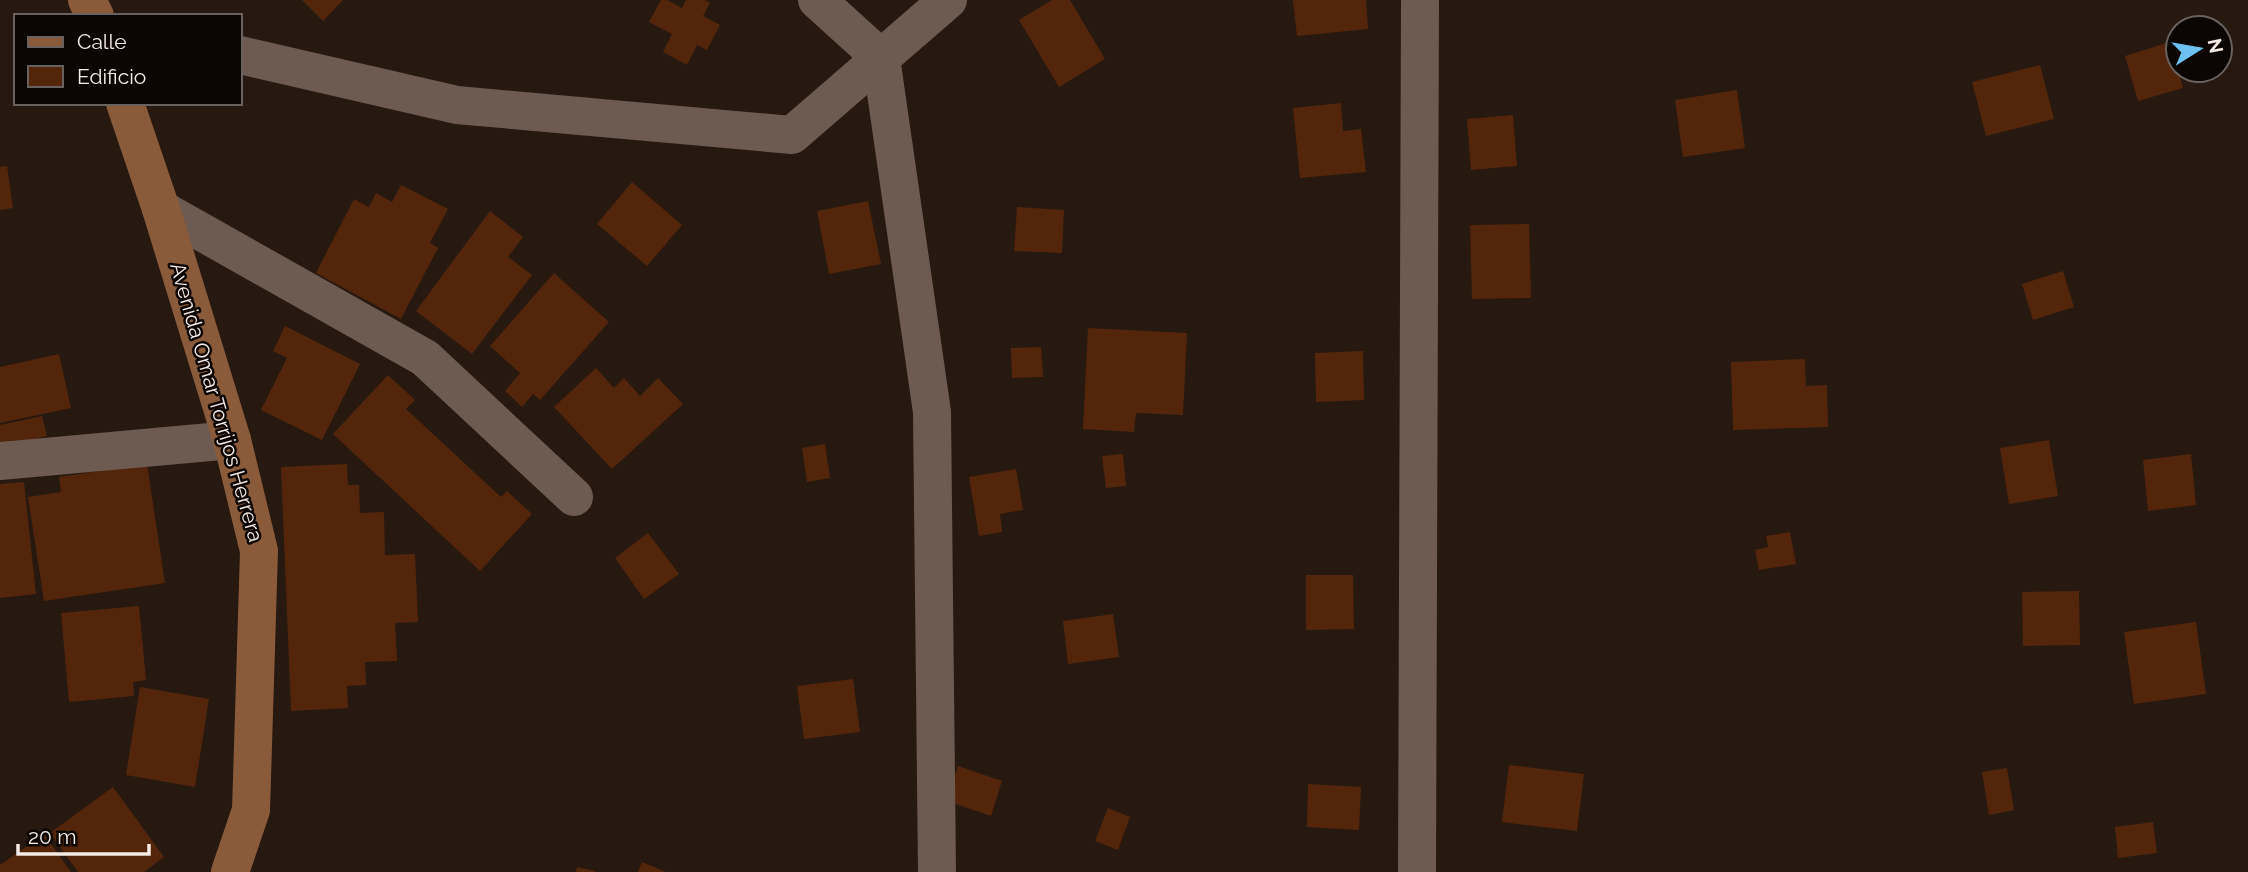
<svg xmlns="http://www.w3.org/2000/svg" width="2248" height="872" viewBox="0 0 2248 872" font-family="Raleway,sans-serif">
	<style>
		.building { fill: #53260b }
		.lines { fill: none; stroke-linecap: round; stroke-linejoin: round }
		.street { stroke: #6d5a51; stroke-width: 38 }
		.secondary { stroke: #895b3a; stroke-width: 38 }
		.labels { text-anchor: middle; dominant-baseline: central; stroke-width: 5; stroke-linejoin: round; paint-order: stroke }
		.street-label { font-size: 21px; fill: #f5eae4; stroke: #0b0503 }
	</style>
	<rect width="100%" height="100%" fill="#271810"/>
	<path class="building" d="M 302,0 L 343,0 L 323,21 Z
		M 661,0 L 667,0 L 682,8 L 686,0 L 705,0 L 710,3 L 703,16 L 720,25 L 707,50 L 697,45 L 687,65 L 663,52 L 672,34 L 649,22 Z
		M 1052,0 L 1070,0 L 1105,59 L 1059,87 L 1019,20 Z
		M 1293,0 L 1366,0 L 1368,29 L 1297,36 Z
		M 2170,42 L 2183,88 L 2138,101 L 2125,56 Z
		M 2040,65 L 2054,119 L 1986,136 L 1972,82 Z
		M 1737,90 L 1745,148 L 1683,157 L 1675,100 Z
		M 1341,103 L 1343,131 L 1361,129 L 1366,172 L 1300,178 L 1293,108 Z
		M 1513,115 L 1517,166 L 1471,170 L 1467,119 Z
		M 7,166 L 13,208 L 0,210 L 0,167 Z
		M 632,182 L 682,225 L 647,266 L 597,224 Z
		M 401,185 L 448,209 L 430,243 L 438,248 L 401,319 L 316,273 L 354,199 L 369,207 L 376,193 L 392,202 Z
		M 868,201 L 881,264 L 829,274 L 817,211 Z
		M 1017,207 L 1064,210 L 1062,253 L 1014,251 Z
		M 490,211 L 523,237 L 508,257 L 532,275 L 472,354 L 416,311 Z
		M 1529,224 L 1531,298 L 1472,299 L 1470,225 Z
		M 2063,271 L 2074,307 L 2033,320 L 2022,284 Z
		M 554,273 L 609,322 L 540,400 L 533,394 L 522,407 L 505,391 L 520,373 L 490,346 Z
		M 285,326 L 360,364 L 322,440 L 261,410 L 287,358 L 273,351 Z
		M 1088,328 L 1187,333 L 1183,415 L 1136,413 L 1134,432 L 1083,429 Z
		M 1041,347 L 1043,377 L 1012,378 L 1011,348 Z
		M 1363,351 L 1364,400 L 1316,402 L 1315,353 Z
		M 59,354 L 71,408 L 0,423 L 0,367 Z
		M 1805,359 L 1806,386 L 1827,385 L 1828,427 L 1733,430 L 1731,362 Z
		M 596,368 L 614,388 L 624,378 L 640,396 L 658,378 L 683,404 L 612,469 L 554,407 Z
		M 388,375 L 415,400 L 406,409 L 501,497 L 507,491 L 532,514 L 480,571 L 333,434 Z
		M 42,416 L 47,436 L 0,447 L 0,425 Z
		M 2049,440 L 2058,496 L 2009,504 L 2000,448 Z
		M 825,444 L 830,478 L 807,482 L 802,448 Z
		M 1123,454 L 1126,486 L 1106,488 L 1102,456 Z
		M 2191,454 L 2196,505 L 2148,511 L 2143,460 Z
		M 147,464 L 165,583 L 44,601 L 28,497 L 61,492 L 59,477 Z
		M 347,464 L 348,485 L 359,485 L 360,513 L 384,512 L 385,555 L 415,554 L 418,622 L 395,623 L 397,661 L 365,662 L 366,685 L 347,686 L 348,708 L 291,711 L 281,467 Z
		M 1016,469 L 1023,510 L 1000,514 L 1002,532 L 979,536 L 969,477 Z
		M 24,482 L 36,594 L 0,598 L 0,484 Z
		M 1790,532 L 1796,564 L 1759,570 L 1755,550 L 1768,547 L 1766,536 Z
		M 648,533 L 679,574 L 644,599 L 615,558 Z
		M 1306,575 L 1353,575 L 1354,629 L 1306,630 Z
		M 2079,591 L 2080,645 L 2023,646 L 2022,592 Z
		M 139,606 L 146,680 L 133,682 L 134,696 L 69,702 L 61,613 Z
		M 1113,614 L 1119,657 L 1068,664 L 1063,621 Z
		M 2196,622 L 2206,694 L 2134,704 L 2124,632 Z
		M 853,679 L 860,732 L 804,739 L 797,686 Z
		M 140,687 L 209,699 L 195,787 L 126,775 Z
		M 1509,765 L 1584,774 L 1577,831 L 1502,822 Z
		M 958,766 L 1002,781 L 991,816 L 947,801 Z
		M 2007,768 L 2014,810 L 1989,815 L 1982,772 Z
		M 1308,784 L 1361,787 L 1359,830 L 1307,827 Z
		M 113,787 L 164,857 L 144,872 L 78,872 L 50,833 Z
		M 1108,808 L 1130,817 L 1118,850 L 1095,841 Z
		M 2153,822 L 2157,853 L 2118,858 L 2115,827 Z
		M 44,834 L 71,872 L 0,872 L 0,865 Z
		M 642,862 L 666,872 L 638,872 Z
		M 577,867 L 595,871 L 595,872 L 576,872 Z"/>
	<g class="lines">
		<path class="street" d="M 817,0 L 881,58 L 932,412 L 937,872
			M 240,55 L 457,105 L 792,135 L 948,0
			M 161,209 L 425,358 L 574,497
			M 0,461 L 232,440
			M 1417,872 L 1420,0"/>
		<path class="secondary" d="M 87,0 L 95,16
			M 125,103 L 161,209 L 232,440 L 259,551 L 251,810 L 230,872"/>
	</g>
	<g class="labels">
		<g class="street-label">
			<text transform="translate(217 402) rotate(74)">Avenida Omar Torrijos Herrera</text>
		</g>
	</g>
	<rect x="14" y="14" width="228" height="91" fill="#0b0503" stroke="#69615d" stroke-width="2"/>
	<rect x="28" y="37" width="35" height="10" fill="#895b3a" stroke="#69615d" stroke-width="2"/>
	<text x="77" y="49" font-size="21" fill="#f5eae4">Calle</text>
	<rect x="28" y="66" width="35" height="21" fill="#53260b" stroke="#69615d" stroke-width="2"/>
	<text x="77" y="84" font-size="21" fill="#f5eae4">Edificio</text>
	<g transform="translate(2199 49) rotate(79)"><circle r="33" fill="#0b0503" stroke="#69615d" stroke-width="2"/>
	<path d="M0-5L12 26L0 18L-12 26Z" fill="#6ec2f3"/>
	<text y="-10" font-size="19" font-weight="bold" text-anchor="middle" fill="#f5eae4">N</text>
	</g>
	<path d="M18 844v10h131v-10" fill="none" stroke="#f5eae4" stroke-width="3.5"/>
	<text x="28" y="844" font-size="21" fill="#f5eae4" stroke="#0b0503" stroke-width="5" paint-order="stroke">20 m</text>
</svg>
